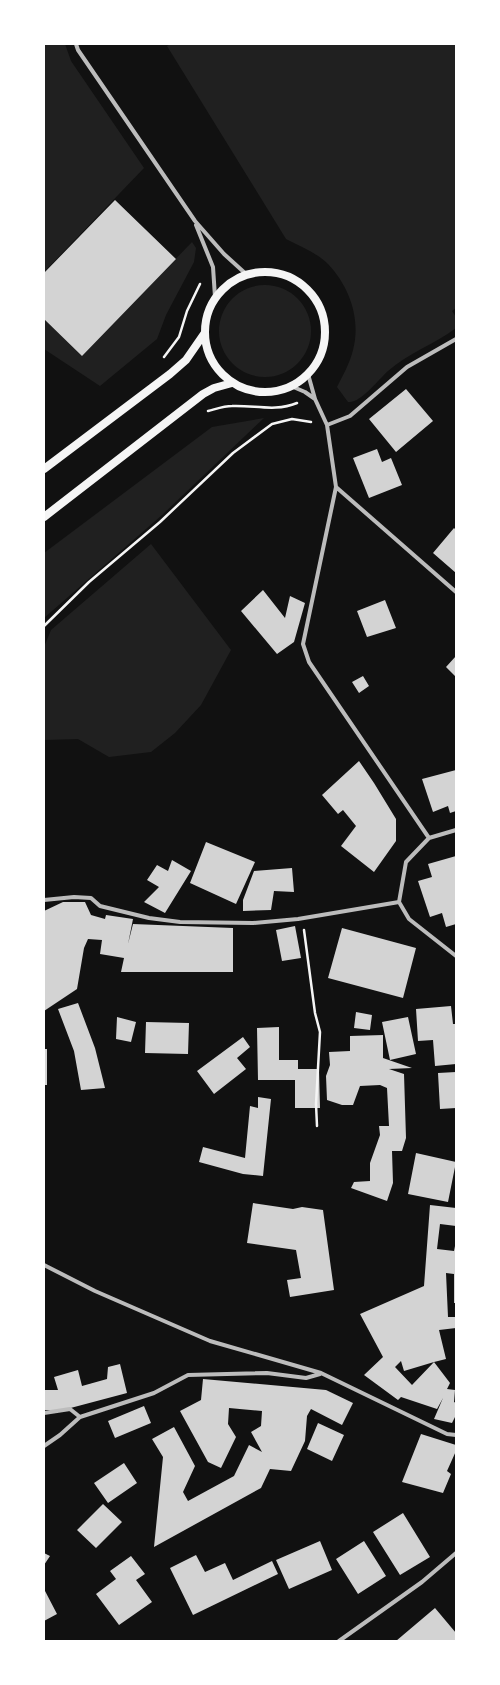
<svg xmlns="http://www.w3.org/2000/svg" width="500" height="1685" viewBox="0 0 500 1685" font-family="Roboto,sans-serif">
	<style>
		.green { fill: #202020 }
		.building { fill: #d3d3d3; fill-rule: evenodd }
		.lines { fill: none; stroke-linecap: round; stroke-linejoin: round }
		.path { stroke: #f5f5f5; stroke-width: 2.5 }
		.minor { stroke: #bcbcbc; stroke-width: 4 }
		.secondary { stroke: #f5f5f5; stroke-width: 8 }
	</style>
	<rect width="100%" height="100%" fill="#111"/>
	<path class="green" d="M 44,44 L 65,44 L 71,61 L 144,168 L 44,272 Z
		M 171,44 L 456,44 L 456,308 L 452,311 L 456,317 L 456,328 C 435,344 408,353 388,371 C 379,379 360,404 348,402 L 337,387 C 343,375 350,363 353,350 C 361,320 350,287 328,264 C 317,253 300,246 286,239 L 167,46 Z
		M 192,242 L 196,248 L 194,262 L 166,315 L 157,339 L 100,386 L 44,349 L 44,319 L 82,356 Z
		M219 331a46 46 0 1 1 92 0a46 46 0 1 1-92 0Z
		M 264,418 L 162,515 L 44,618 L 44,553 L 212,427 Z
		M 151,544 L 231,650 L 201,705 L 175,733 L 151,752 L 109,757 L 78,739 L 44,740 L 44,647 L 51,630 Z"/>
	<path class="building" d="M 115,200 L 176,259 L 82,356 L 44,319 L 44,273 Z
		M 406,389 L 433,421 L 396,452 L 369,419 Z
		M 377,449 L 382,462 L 391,458 L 402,485 L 369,498 L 353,458 Z
		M 454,528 L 456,530 L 456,573 L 433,553 Z
		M 263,590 L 285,618 L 290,596 L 305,603 L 294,642 L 277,654 L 241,611 Z
		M 385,600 L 396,628 L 367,637 L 357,611 Z
		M 456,656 L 456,677 L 446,667 Z
		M 363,676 L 369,686 L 359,693 L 352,682 Z
		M 359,761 L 374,783 L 396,819 L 396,841 L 374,872 L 341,846 L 356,826 L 343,810 L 338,814 L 322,795 Z
		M 456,770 L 456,811 L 450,813 L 448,806 L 433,812 L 422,779 Z
		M 206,842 L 255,862 L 236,904 L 190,883 Z
		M 456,856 L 456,924 L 446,927 L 442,913 L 430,917 L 418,881 L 432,877 L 428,864 Z
		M 172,860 L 191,871 L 165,913 L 144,902 L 159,887 L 147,880 L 157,865 L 168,871 Z
		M 292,868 L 294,892 L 274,891 L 271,910 L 243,911 L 243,900 L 254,871 Z
		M 63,902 L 85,902 L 91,915 L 105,919 L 106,915 L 133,919 L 128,944 L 133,924 L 233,928 L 233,972 L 121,972 L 124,958 L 100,954 L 102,940 L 88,939 L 84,948 L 77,989 L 44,1011 L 44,911 Z
		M 295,926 L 301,958 L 282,961 L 276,930 Z
		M 342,928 L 416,948 L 403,998 L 328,978 Z
		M 78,1003 L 95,1048 L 105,1088 L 81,1090 L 74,1051 L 58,1009 Z
		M 451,1006 L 453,1024 L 456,1024 L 456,1064 L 435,1066 L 433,1040 L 418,1041 L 416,1009 Z
		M 356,1012 L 372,1015 L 370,1030 L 354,1028 Z
		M 117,1017 L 136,1022 L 131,1042 L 116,1039 Z
		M 408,1017 L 416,1054 L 390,1060 L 382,1022 Z
		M 146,1022 L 189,1023 L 188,1054 L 145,1053 Z
		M 279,1027 L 279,1060 L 298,1060 L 298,1069 L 319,1069 L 320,1108 L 295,1108 L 295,1080 L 258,1080 L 257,1028 Z
		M 383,1035 L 383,1058 L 412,1068 L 389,1069 L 404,1074 L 406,1138 L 402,1151 L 392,1151 L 393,1183 L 387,1201 L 351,1188 L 354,1182 L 370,1181 L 370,1163 L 380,1135 L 379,1126 L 389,1126 L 387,1088 L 380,1085 L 360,1086 L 353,1105 L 342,1105 L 327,1100 L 326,1076 L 330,1065 L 329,1052 L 350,1051 L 350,1036 Z
		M 243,1037 L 250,1047 L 237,1058 L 246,1069 L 214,1094 L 197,1071 Z
		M 44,1049 L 47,1049 L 47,1085 L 44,1085 Z
		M 456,1072 L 456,1108 L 440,1109 L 438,1073 Z
		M 258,1097 L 271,1099 L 263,1176 L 243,1174 L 199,1162 L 203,1147 L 245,1158 L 250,1106 L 258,1108 Z
		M 416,1153 L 456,1162 L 448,1202 L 408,1194 Z
		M 253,1203 L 293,1209 L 302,1207 L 323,1210 L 334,1290 L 290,1297 L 287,1280 L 301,1278 L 296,1250 L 247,1243 Z
		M 430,1205 L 456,1208 L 456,1226 L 440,1224 L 437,1249 L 454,1251 L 456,1241 L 456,1303 L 454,1303 L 454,1274 L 446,1273 L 448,1317 L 456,1317 L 456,1328 L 439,1330 L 446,1359 L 434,1362 L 450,1383 L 447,1389 L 455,1390 L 454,1402 L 456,1403 L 456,1415 L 452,1423 L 434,1419 L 443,1398 L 437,1409 L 401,1397 L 398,1400 L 364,1375 L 383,1357 L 360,1314 L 424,1286 ZM 401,1361 L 404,1371 L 434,1362 L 412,1385 L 395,1367 Z
		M 120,1364 L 127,1393 L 63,1410 L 44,1410 L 44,1390 L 58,1390 L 54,1377 L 78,1370 L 82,1386 L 107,1379 L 108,1367 Z
		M 203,1379 L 326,1390 L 353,1403 L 342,1425 L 311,1409 L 307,1416 L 305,1441 L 291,1471 L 270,1469 L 261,1488 L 154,1547 L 163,1457 L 152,1439 L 174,1427 L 195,1466 L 183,1492 L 188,1501 L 234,1476 L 249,1445 L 262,1452 L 251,1432 L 261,1426 L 262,1411 L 229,1408 L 228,1424 L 236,1437 L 221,1468 L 208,1462 L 180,1411 L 201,1400 Z
		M 144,1406 L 151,1423 L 115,1438 L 108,1421 Z
		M 318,1423 L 344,1435 L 332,1461 L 307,1449 Z
		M 421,1434 L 456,1445 L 456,1451 L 447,1471 L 451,1474 L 443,1493 L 402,1482 Z
		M 124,1463 L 137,1483 L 108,1503 L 94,1483 Z
		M 103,1504 L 122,1522 L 96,1548 L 77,1530 Z
		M 403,1513 L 430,1557 L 400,1575 L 373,1532 Z
		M 320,1541 L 332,1570 L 289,1589 L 276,1560 Z
		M 364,1541 L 386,1576 L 358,1594 L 336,1559 Z
		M 44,1553 L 50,1556 L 44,1565 Z
		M 196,1555 L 205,1572 L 225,1563 L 233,1580 L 272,1561 L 278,1574 L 193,1615 L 170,1568 Z
		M 131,1556 L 145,1574 L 136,1580 L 152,1602 L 119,1625 L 96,1594 L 116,1579 L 110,1571 Z
		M 44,1589 L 57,1614 L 44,1621 Z
		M 435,1608 L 456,1633 L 456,1641 L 396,1641 Z"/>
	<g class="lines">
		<path class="path" d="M 164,357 L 179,337 L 187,311 L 200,284
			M 208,411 C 216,409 224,406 232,406 C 255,405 275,412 297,403
			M 44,626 L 89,582 L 160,522 L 233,453 L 272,424 L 292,419 L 311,422
			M 304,930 L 315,1013 L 320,1032 L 316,1104 L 317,1126"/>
		<path class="minor" d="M 76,44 L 78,50 L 195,221 L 224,254 L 246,274
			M 196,225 L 213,267 L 215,297
			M 308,374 L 315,399 L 327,425 L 336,487 L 456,592
			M 291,386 L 305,392 L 315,399
			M 327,425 L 350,416 L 407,367 L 456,339
			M 336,487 L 303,644 L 309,662 L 429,838 L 406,862 L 399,902 L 409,919 L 456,956
			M 429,838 L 456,830
			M 44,900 L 74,897 L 91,898 L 100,906 L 149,918 L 180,922 L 253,923 L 298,919 L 399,902
			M 44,1265 L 95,1291 L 210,1341 L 321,1373 L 447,1434 L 456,1435
			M 44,1413 L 70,1409 L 80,1417
			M 44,1446 L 60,1435 L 80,1417 L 154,1393 L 188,1375 L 267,1373 L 306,1378 L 320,1374
			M 339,1641 L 422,1582 L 456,1553"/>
		<path class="secondary" d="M205 332a60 60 0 1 1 120 0a60 60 0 1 1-120 0Z
			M 44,469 L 170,374 L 186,360 L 204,334
			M 44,517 L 203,394 L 214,388 L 232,383"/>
	</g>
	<rect width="500" height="1685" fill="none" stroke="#ffffff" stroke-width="90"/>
</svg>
